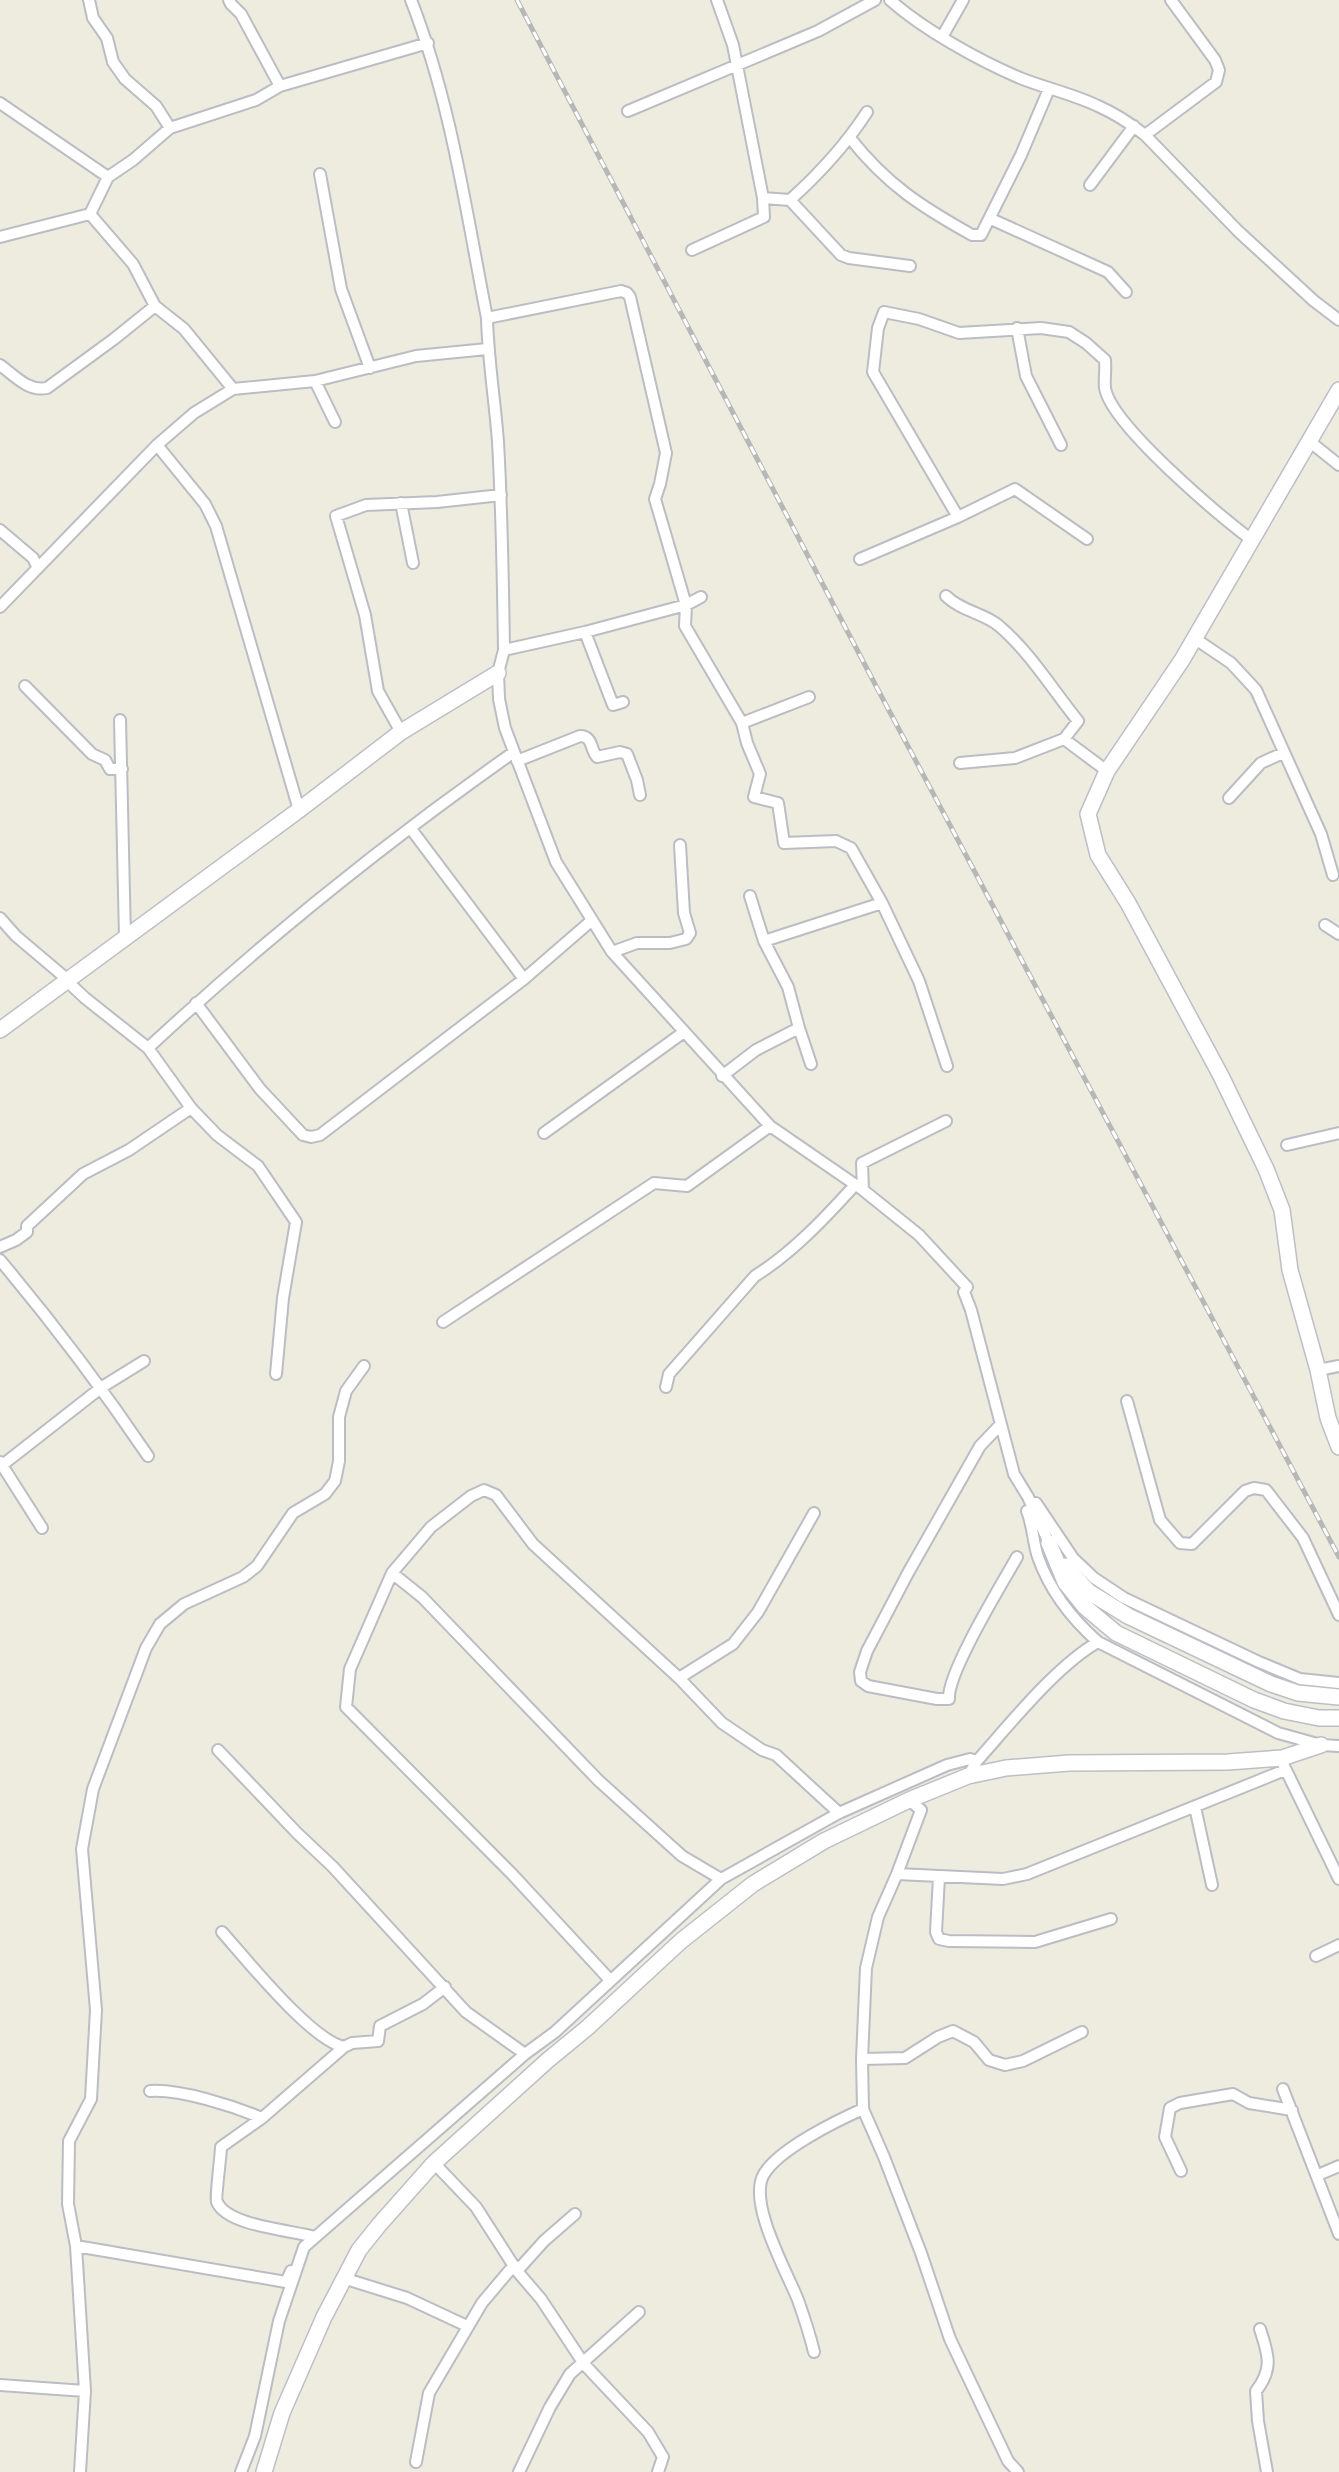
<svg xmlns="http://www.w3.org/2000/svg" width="1339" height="2472" viewBox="0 0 1339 2472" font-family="Manrope,sans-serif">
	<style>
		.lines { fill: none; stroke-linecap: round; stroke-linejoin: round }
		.street-casing { stroke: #babdc3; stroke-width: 14 }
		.secondary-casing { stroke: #bcbfc7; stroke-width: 18 }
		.street { stroke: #fff; stroke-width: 10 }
		.secondary { stroke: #fff; stroke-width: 15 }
		.rail-casing { stroke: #b6b7b7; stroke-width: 5 }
		.rail { stroke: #fff; stroke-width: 3; stroke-dasharray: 9; stroke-linecap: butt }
	</style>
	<rect width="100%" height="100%" fill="#eeecdf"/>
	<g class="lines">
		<defs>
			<path id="street" d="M 89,0 L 93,18 L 107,38 L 113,62 L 125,79 L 156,106 L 170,128
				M 229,0 L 231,4 L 241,14 L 280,86
				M 411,0 C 451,102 466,211 487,318 C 488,360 495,401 498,442 C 502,511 503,580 504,650 L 498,673 L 499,699 L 505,728 L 556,862 L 612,952 L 770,1126 L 863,1190 L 919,1235 L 967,1287 L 964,1292 L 971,1310 L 1014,1474 L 1028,1497 L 1049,1543
				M 717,0 L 733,45 L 763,198
				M 890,0 C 924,30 978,60 1020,78 C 1045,88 1073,94 1098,106 C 1114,113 1131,124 1145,135 L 1238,231 L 1314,301 L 1339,320
				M 942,37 L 963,0
				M 0,103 L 108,177
				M 628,111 L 818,31 L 875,0
				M 1145,135 L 1216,82 L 1219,70 L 1215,60 L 1171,0
				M 850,138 C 887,185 922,207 972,235 L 981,235 L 1021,155 L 1049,89
				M 320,174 L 341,289 L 370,368
				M 1090,185 L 1134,126
				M 790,200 L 841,255 L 849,258 L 910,266
				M 90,214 L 133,264 L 155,306 L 184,329 L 233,389
				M 991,219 L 1108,272 L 1126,292
				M 0,237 L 90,214 L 108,177 L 133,160 L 170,128 L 256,100 L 280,86 L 428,43
				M 692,250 L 764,217 L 763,198 L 790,200 C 820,173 845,146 867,112
				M 487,318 L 621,291 L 627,293 L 630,297 L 666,453 L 660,484 L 655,499 L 686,605 L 585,632 L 504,650
				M 1017,328 L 1026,376 L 1061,445
				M 0,365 C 14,375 28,392 47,388 L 114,339 L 155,306
				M 315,381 L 335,422
				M 1309,441 L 1339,465
				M 157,445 L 205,504 L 216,526 L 299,810
				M 401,503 L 413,563
				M 958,517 L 873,372 L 878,328 L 884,312 L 919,319 L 959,333 L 1041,328 L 1069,332 L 1086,343 L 1105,360 C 1106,370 1104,380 1105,388 C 1111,425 1221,517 1253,541
				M 0,530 L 33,558 L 38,568
				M 860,559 L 958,517 L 1015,489 L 1087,539
				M 946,596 C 961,611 983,613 998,625 C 1030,652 1052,689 1078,721 L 1064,739
				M 701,597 L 686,605 L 685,626 L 742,723 L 747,743 L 760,774 L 754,797 L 778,803 L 784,843 L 836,841 L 851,848 L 882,903 L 919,981 L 947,1066
				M 0,607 L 157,445 L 194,413 L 233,389 L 315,381 L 416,356 L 487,349
				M 585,632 L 613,705 L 623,702
				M 1194,638 L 1231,663 L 1256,690 L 1321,834 L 1333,875
				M 25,686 L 92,754 L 105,760 L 110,769 L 122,769
				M 120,720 L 125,937
				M 742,723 L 809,697
				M 401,732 L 378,691 L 365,615 L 336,516 L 366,505 L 437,502 L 501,495
				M 517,761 L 580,736 C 593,736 590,749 597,757 L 620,752 L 627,754 L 637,780 L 640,795
				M 960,763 L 1015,758 L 1064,739 L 1107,771
				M 1229,798 L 1261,763 L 1283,753
				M 411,829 L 524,979
				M 750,896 L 764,941 L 788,987 L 799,1028 L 811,1064
				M 0,918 L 16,936 L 68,980
				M 1325,925 L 1339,934
				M 764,941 L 882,903
				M 612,952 L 637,943 L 670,943 L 686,939 L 690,933 L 684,913 L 680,845
				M 68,982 L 85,998 L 148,1048 L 191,1108 L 217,1135 L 258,1166 L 296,1222 L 283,1298 L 276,1374
				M 196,1003 L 260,1089 L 303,1135 L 311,1137 L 320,1135 L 524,979 L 591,921
				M 148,1048 C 262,942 386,842 514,752
				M 722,1076 L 756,1050 L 799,1028
				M 544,1133 L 684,1032
				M 1287,1145 L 1339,1133
				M 863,1190 L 862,1163 L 946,1121
				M 0,1247 L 16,1240 L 27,1232 L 27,1226 L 83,1174 L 129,1150 L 191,1108
				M 0,1260 C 53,1323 102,1388 148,1456
				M 443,1322 L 654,1183 L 687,1186 L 770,1126
				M 1318,1370 L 1339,1366
				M 666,1387 L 669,1374 L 755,1276 C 792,1253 825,1218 854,1186
				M 1127,1401 L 1160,1520 L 1180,1543 L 1192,1544 L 1245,1491 L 1254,1488 L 1266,1490 L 1303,1538 L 1339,1615
				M 1001,1424 L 980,1446 L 908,1573 L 867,1651 L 860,1672 L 861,1681 L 868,1686 L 937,1699 L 949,1699 C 947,1673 1002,1584 1017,1557
				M 0,1462 L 42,1528
				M 1,1466 L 102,1387 L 144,1361
				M 1036,1503 L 1073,1558 L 1094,1578 L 1124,1598 L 1259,1662 L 1300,1679 L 1339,1683
				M 1027,1511 C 1033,1526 1033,1542 1038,1557 C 1050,1591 1072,1619 1098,1642 L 1278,1733 L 1321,1745 L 1339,1746
				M 392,1573 L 422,1597 L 598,1780 L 682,1856 L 721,1879
				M 679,1678 L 733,1644 L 758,1612 L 814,1513
				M 218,1750 L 297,1833 L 333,1867 L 466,2012 L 525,2054
				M 977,1761 C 1010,1724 1056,1666 1098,1642
				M 1283,1764 L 1339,1879
				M 909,1800 L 921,1810 L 897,1874 L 878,1917 L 866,1968 L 862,2059 L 863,2109 L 884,2157 L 921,2253 L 950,2339 L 1008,2461 L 1018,2472
				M 1195,1807 L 1212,1885
				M 897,1874 L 1003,1879 L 1027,1874 L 1285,1770
				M 939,1877 L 936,1932 L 939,1939 L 949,1941 L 1035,1942 L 1111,1919
				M 222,1932 C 247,1960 311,2040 344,2047
				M 1316,1956 L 1339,1945
				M 610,1980 L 512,1874 L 346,1707 L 350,1669 L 392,1573 L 431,1527 L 471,1496 L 484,1490 L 496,1495 L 533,1544 L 679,1678 L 722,1723 L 762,1750 L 776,1755 L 839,1813
				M 862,2059 L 905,2058 L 938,2037 L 953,2031 L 974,2042 L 989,2060 L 1005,2065 L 1023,2061 L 1082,2032
				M 1283,2089 L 1339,2234
				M 150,2091 C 181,2089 233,2106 262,2118
				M 434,2163 L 476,2207 L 517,2271 L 541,2299 L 584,2364 L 648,2432 L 663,2457 L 658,2472
				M 1181,2171 L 1165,2137 L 1170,2108 L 1180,2103 L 1233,2094 L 1249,2103 L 1292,2110
				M 1318,2175 L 1339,2166
				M 315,2237 C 291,2230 227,2226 217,2202 C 215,2198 221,2155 221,2147 L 262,2118 L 344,2047 L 352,2043 L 378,2041 L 380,2026 L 423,2004 L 445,1987
				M 76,2246 L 286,2282 L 291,2271
				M 517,2271 L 544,2241 L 575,2214
				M 343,2278 L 407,2298 L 467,2326
				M 1260,2329 C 1268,2354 1274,2368 1256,2391 L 1258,2421 L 1267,2472
				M 814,2352 C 810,2335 804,2317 798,2300 C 787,2272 747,2202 764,2174 C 779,2149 836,2121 863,2109
				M 0,2385 L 85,2391
				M 416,2462 L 429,2393 L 482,2303 L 514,2265
				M 80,2472 L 85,2391 L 76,2246 L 68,2204 L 69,2141 L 91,2099 L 96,2010 L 82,1849 L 93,1789 L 146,1648 L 160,1624 L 184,1604 L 243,1577 L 257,1566 L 293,1513 L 325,1494 L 335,1481 L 339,1461 L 339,1417 L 346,1391 L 364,1366
				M 241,2472 L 255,2436 L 279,2321 L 304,2247 L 525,2054 L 555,2032 L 721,1879 L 839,1813 L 947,1765 L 970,1759 L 977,1761 L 968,1776
				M 519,2472 L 550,2407 L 570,2374 L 639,2312"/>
			<path id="secondary" d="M 1339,390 L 1182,660 L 1107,771 L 1088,814 L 1098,855 L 1128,903 L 1221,1076 L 1266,1169 L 1282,1210 L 1290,1270 L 1318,1370 L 1328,1418 L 1339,1447
				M 0,1030 L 299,810 L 401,732 L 498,673
				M 1049,1543 L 1065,1582 L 1085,1607 L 1116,1633 L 1254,1700 L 1284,1711 L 1319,1718 L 1339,1718
				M 1065,1566 L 1089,1592 L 1128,1616 L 1271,1684 L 1298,1693 L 1339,1697
				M 264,2472 L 282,2413 L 324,2317 L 359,2250 L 379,2225 L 434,2163 L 548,2060 L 587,2028 L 681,1941 L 753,1884 L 824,1841 L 909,1800 L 968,1776 L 1006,1768 L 1069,1763 L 1228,1762 L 1282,1758 L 1321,1745"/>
		</defs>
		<use href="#street" class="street-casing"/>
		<use href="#secondary" class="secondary-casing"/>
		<use href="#street" class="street"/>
		<use href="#secondary" class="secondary"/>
		<defs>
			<path id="rail" d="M 517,0 L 876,686 L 1339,1557"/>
		</defs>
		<use href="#rail" class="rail-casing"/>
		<use href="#rail" class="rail"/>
	</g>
</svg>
